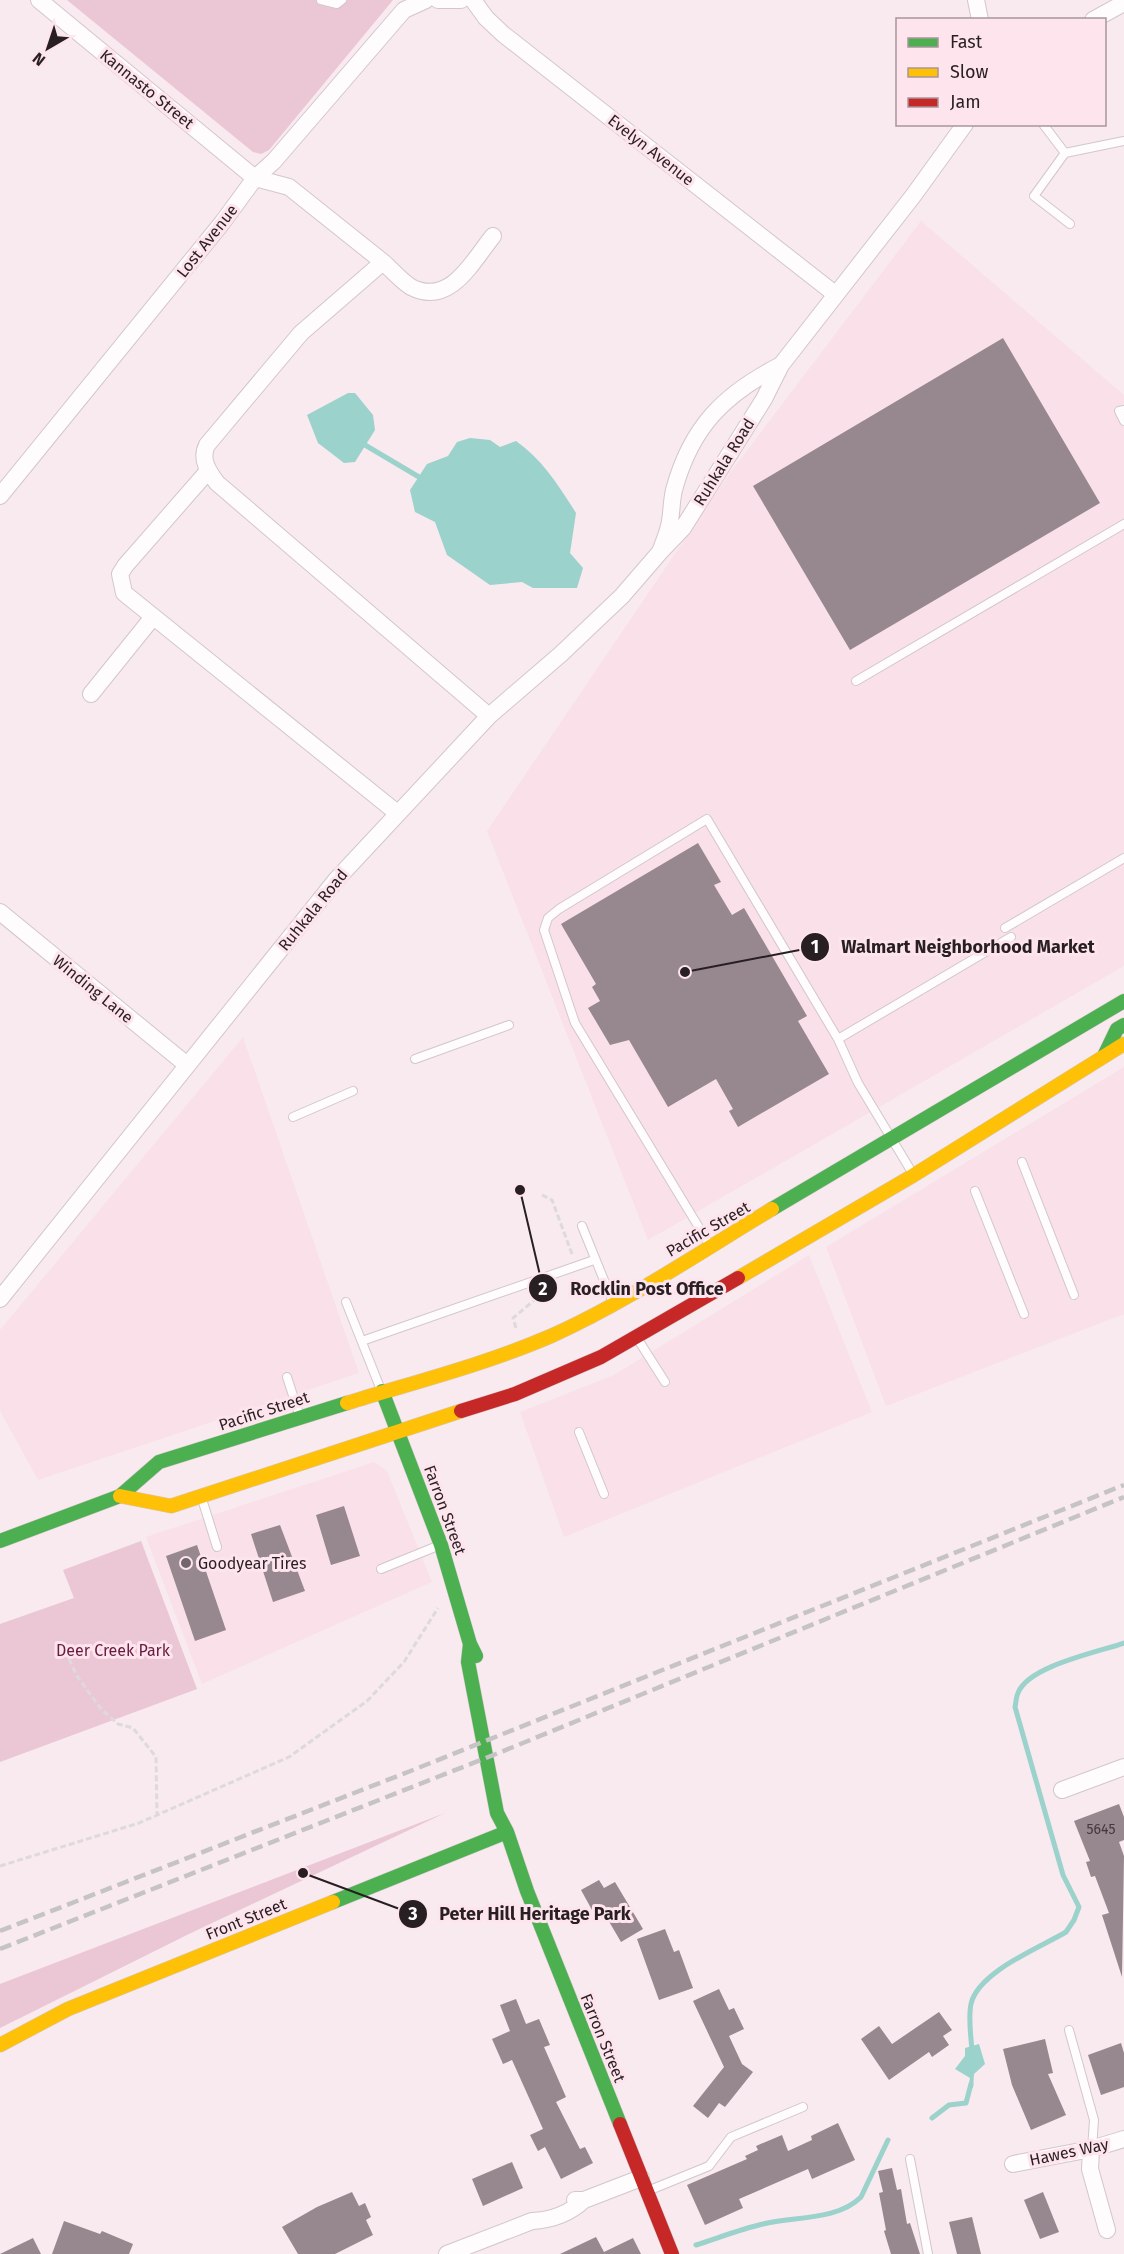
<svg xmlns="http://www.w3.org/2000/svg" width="1124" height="2254" viewBox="0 0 1124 2254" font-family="'Fira Sans',sans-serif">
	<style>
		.built { fill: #f9e0e9 }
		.green { fill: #ebc6d4 }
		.water { fill: #9bd2cb }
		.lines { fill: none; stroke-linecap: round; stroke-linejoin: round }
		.stream { stroke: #9bd2cb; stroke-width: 5 }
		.building { fill: #97878e }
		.lane-casing { stroke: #d2c7cb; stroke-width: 10 }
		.street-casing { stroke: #d2c7cb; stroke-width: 18 }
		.fast-casing { stroke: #d2c7cb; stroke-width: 15 }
		.slow-casing { stroke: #d2c7cb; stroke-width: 15 }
		.jam-casing { stroke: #d2c7cb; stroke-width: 15 }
		.path { stroke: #dedadb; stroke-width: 3; stroke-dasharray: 6 3; stroke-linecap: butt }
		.lane { stroke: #fefcfd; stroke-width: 8 }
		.street { stroke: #fefcfd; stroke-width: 16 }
		.fast { stroke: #4caf50; stroke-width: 14 }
		.slow { stroke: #ffc107; stroke-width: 14 }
		.jam { stroke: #c62828; stroke-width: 14 }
		.rail { stroke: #c6c3c4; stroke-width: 4.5; stroke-dasharray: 12 6; stroke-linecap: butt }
		.poi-dot { fill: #71666a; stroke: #fee4ed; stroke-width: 2 }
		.labels { text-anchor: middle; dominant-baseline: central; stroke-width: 6; stroke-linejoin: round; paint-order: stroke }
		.number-label { font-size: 14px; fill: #44393d }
		.street-label { font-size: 16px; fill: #281f22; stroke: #fee4ed }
		.poi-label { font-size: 16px; fill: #281f22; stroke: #fee4ed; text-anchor: start }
		.park-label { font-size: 16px; fill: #671b40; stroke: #fee4ed }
		.leader { fill: none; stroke: #281f22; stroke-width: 2 }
		.callout-dot { fill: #281f22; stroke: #fee4ed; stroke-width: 2 }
		.mark-label { font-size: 18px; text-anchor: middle; font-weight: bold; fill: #fff }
		.callout-label { font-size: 18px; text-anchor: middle; font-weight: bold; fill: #281f22; stroke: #fee4ed; stroke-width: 6; stroke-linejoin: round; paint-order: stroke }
	</style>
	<rect width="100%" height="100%" fill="#f8eaef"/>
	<path class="built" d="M 921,221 L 1124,395 L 1124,966 L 648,1240 L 487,831 L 727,477 Z
		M 243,1037 L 359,1373 L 38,1480 L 0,1411 L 0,1330 Z
		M 1124,1067 L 1124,1314 L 886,1406 L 826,1247 Z
		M 809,1255 L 872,1412 L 564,1537 L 520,1412 L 614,1375 Z
		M 374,1462 L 387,1471 L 432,1582 L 202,1684 L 146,1537 Z"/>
	<path class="green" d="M 67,0 L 393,0 L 269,150 L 261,154 L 253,152 Z
		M 141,1541 L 197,1689 L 0,1762 L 0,1624 L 74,1598 L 63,1570 Z
		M 445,1813 L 191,1933 L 0,2028 L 0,1984 Z"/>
	<path class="water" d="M 348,393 L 355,393 L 373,415 L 375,430 L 355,462 L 344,463 L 318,443 L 307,415 Z
		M 470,438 L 490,440 L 500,447 L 516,441 C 542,459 559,486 576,513 L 570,553 L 583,568 L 577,588 L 533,588 L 522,582 L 490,585 L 447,555 L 435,522 L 415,512 L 410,490 L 427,464 L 448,456 L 457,442 Z
		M 979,2044 L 985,2064 L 974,2074 L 973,2088 L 968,2089 L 970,2078 L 955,2069 L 965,2056 L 965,2048 Z"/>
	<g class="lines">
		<path class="stream" d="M 365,445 L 419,477
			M 972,2051 C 971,2036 968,2018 971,2004 C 978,1972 1039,1948 1066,1932 L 1074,1920 L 1079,1907 L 1063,1875 L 1015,1707 C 1016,1703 1016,1697 1018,1693 C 1028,1666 1098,1652 1124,1643
			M 932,2118 L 949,2105 L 966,2103 L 971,2084
			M 696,2245 C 718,2238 741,2229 763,2224 C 794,2216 837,2221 861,2197 L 888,2140"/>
	</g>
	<path class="building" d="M 1003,338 L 1100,503 L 850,650 L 753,486 Z
		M 698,843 L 721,882 L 714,885 L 732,915 L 744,908 L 807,1016 L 798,1021 L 829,1074 L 738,1127 L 729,1111 L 733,1109 L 716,1079 L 668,1107 L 629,1040 L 610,1045 L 588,1008 L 600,1001 L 592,987 L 596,984 L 561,924 Z
		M 344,1506 L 360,1556 L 331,1565 L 316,1515 Z
		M 280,1525 L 305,1591 L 273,1602 L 251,1534 Z
		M 197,1545 L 226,1630 L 195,1641 L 166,1556 Z
		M 1119,1804 L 1124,1817 L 1124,1840 L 1119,1842 L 1124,1856 L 1122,1977 L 1102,1915 L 1109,1913 L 1095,1876 L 1091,1877 L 1086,1862 L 1090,1861 L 1074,1821 Z
		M 599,1880 L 604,1888 L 615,1882 L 643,1929 L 621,1942 L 600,1906 L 592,1910 L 581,1890 Z
		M 665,1929 L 674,1952 L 679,1950 L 693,1988 L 659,2000 L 637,1939 Z
		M 719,1989 L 729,2010 L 734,2008 L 744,2029 L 729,2036 L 742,2064 L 753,2072 L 725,2107 L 719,2103 L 708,2118 L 693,2106 L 724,2067 L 693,2001 Z
		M 516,1999 L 526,2024 L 539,2019 L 550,2045 L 544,2047 L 566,2097 L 556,2102 L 580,2149 L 585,2147 L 593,2163 L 561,2179 L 545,2147 L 538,2151 L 530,2135 L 543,2129 L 512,2060 L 503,2064 L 492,2039 L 510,2031 L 500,2005 Z
		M 939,2012 L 952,2030 L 943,2036 L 949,2045 L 932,2057 L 929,2052 L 889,2080 L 861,2039 L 879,2026 L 892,2044 Z
		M 1045,2039 L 1053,2073 L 1048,2074 L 1066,2115 L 1031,2130 L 1012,2085 L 1003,2049 Z
		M 1121,2043 L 1124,2053 L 1124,2087 L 1101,2095 L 1088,2055 Z
		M 838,2123 L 855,2160 L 812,2179 L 808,2169 L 739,2199 L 743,2208 L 705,2225 L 687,2185 L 747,2159 L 745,2156 L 758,2150 L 756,2146 L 782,2135 L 788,2151 L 812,2140 L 811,2136 Z
		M 512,2162 L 523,2188 L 483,2206 L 472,2179 Z
		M 892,2168 L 897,2190 L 901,2189 L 907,2224 L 910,2223 L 920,2254 L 891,2254 L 884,2231 L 886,2230 L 879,2193 L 883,2192 L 878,2171 Z
		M 352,2192 L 359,2206 L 365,2203 L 371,2217 L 366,2220 L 373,2235 L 335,2254 L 298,2254 L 282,2227 L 317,2207 Z
		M 1043,2192 L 1059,2232 L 1040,2239 L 1024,2200 Z
		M 972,2217 L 981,2254 L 957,2254 L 949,2222 Z
		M 64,2221 L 100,2234 L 102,2231 L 133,2244 L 129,2254 L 52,2254 Z
		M 596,2237 L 604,2252 L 633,2238 L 641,2254 L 560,2254 Z
		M 33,2238 L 41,2254 L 0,2254 Z"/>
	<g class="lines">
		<defs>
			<path id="lane" d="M 321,0 L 337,4 L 342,0
				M 1043,124 L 1065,153 L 1124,141
				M 1065,153 L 1034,196 L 1070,224
				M 1124,410 L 1119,411 L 1124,421
				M 856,681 L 1124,524
				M 1005,928 L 1124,858
				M 838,1039 L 1011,937
				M 415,1059 L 509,1025
				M 293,1117 L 353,1091
				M 1022,1162 L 1074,1295
				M 975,1191 L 1024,1314
				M 582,1226 L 612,1300
				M 709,1244 L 575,1023 L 544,930 L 548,918 L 559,909 L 707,819 L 838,1039 L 858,1083 L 913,1174
				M 346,1302 L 381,1390
				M 637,1338 L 665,1382
				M 362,1341 L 594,1260
				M 287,1377 L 300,1417
				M 579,1432 L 604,1494
				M 202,1499 L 217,1547
				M 381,1569 L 440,1545
				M 1069,2030 L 1094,2120 L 1092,2149
				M 910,2159 L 928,2254
				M 650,2190 L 709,2166 L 731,2137 L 803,2107"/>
			<path id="street" d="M 39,0 L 255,178 L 289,187 L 383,262 L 301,333 L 207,445 C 200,459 208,471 217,483 L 489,716
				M 438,0 L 461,0
				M 473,0 L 486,18 L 503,34 L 835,294
				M 976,0 L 980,20
				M 1093,20 L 1124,3
				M 383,262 C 392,270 401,281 411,287 C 450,307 472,262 493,236
				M 781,365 C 724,394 691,427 674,490 C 671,502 672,514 669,526 C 667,535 663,544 660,552 L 683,528 L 764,399 L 781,365 L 913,196 L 965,124
				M 208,471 L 125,566 L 120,574 L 124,593 L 396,812
				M 0,496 L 222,223 L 255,178 L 274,161 L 404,10 L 426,0
				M 91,694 L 153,617
				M 0,912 L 187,1065
				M 0,1299 L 336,880 L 489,716 L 561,654 L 622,596 L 660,552
				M 1062,1790 L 1124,1767
				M 1091,2149 L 1090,2169 L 1107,2230
				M 1013,2164 L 1091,2149 L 1124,2139
				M 575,2200 L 584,2200 L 641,2178
				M 447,2254 L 532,2221 C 553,2220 569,2214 584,2200"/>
			<path id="fast" d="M 1104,1056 L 1117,1029 L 1124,1025
				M 772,1209 L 1124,1001
				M 382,1391 L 441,1545 L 470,1644 L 476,1656
				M 0,1541 L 120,1496 L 159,1462 L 347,1403
				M 470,1644 L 468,1662 L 497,1813 L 507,1832 L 527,1891 L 620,2124
				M 333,1902 L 507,1832"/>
			<path id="slow" d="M 738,1278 L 914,1175 L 1124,1044
				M 347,1403 C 415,1382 486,1364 551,1336 C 625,1303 702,1251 772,1209
				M 120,1496 L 171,1506 L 461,1411
				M 0,2045 L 68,2009 L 333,1902"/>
			<path id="jam" d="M 461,1411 L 515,1394 L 601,1357 L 738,1278
				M 620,2124 L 672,2254"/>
		</defs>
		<use href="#lane" class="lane-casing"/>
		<use href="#street" class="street-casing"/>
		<use href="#fast" class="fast-casing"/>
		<use href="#slow" class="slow-casing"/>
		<use href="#jam" class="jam-casing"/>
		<path class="path" d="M 542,1195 L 552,1200 L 572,1254
			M 516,1328 L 513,1318 L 544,1292
			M 69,1659 L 77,1676 L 101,1709 L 118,1724 L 133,1728 L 156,1757 L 157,1815
			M 0,1866 L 139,1823 L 289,1757 L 367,1701 L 404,1662 L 438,1608"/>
		<use href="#lane" class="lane"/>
		<use href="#street" class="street"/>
		<use href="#fast" class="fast"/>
		<use href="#slow" class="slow"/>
		<use href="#jam" class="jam"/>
		<path class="rail" d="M 0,1931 L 408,1772 L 1124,1485
			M 0,1949 L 496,1754 L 1124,1497"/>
	</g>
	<circle class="poi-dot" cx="186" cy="1563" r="6"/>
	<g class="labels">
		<g class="number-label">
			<text x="1101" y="1829">5645</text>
		</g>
		<g class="street-label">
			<text transform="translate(147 89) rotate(39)">Kannasto Street</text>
			<text transform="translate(651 150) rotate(38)">Evelyn Avenue</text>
			<text transform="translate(207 241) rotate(-52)">Lost Avenue</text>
			<text transform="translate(724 462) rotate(-58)">Ruhkala Road</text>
			<text transform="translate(313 910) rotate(-51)">Ruhkala Road</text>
			<text transform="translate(93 989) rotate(39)">Winding Lane</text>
			<text transform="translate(708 1229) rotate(-30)">Pacific Street</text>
			<text transform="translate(264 1411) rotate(-18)">Pacific Street</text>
			<text transform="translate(445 1510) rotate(70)">Farron Street</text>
			<text transform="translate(246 1919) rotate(-22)">Front Street</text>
			<text transform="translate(603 2038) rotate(68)">Farron Street</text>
			<text transform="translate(1069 2152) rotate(-12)">Hawes Way</text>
		</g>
		<g class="poi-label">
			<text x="198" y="1563">Goodyear Tires</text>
		</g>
		<g class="park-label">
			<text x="113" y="1650">Deer Creek Park</text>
		</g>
	</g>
	<path class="leader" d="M685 972L815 947M520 1190L543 1288M303 1873L413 1914"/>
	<g class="callout-dot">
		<circle cx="685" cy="972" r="6"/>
		<circle cx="520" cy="1190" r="6"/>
		<circle cx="303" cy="1873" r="6"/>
		<circle cx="815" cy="947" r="15"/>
		<circle cx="543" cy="1288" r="15"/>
		<circle cx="413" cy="1914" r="15"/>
	</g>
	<g class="mark-label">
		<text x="815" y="953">1</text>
		<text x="543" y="1295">2</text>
		<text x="413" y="1920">3</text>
	</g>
	<g class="callout-label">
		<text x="968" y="953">Walmart Neighborhood Market</text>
		<text x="647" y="1295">Rocklin Post Office</text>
		<text x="535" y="1920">Peter Hill Heritage Park</text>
	</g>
	<rect x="896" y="18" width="210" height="108" fill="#fee4ed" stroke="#a8959c" stroke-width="1.5"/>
	<rect x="908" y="38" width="30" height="9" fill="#4caf50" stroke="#a8959c" stroke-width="1.5"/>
	<text x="950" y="48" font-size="18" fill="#281f22">Fast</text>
	<rect x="908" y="68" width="30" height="9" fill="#ffc107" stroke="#a8959c" stroke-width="1.5"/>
	<text x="950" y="78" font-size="18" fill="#281f22">Slow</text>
	<rect x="908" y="98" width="30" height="9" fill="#c62828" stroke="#a8959c" stroke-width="1.5"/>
	<text x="950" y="108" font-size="18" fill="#281f22">Jam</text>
	<g transform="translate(48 48) rotate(219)" stroke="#fee4ed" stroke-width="4.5" paint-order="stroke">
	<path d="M0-4.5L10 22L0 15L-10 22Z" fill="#281f22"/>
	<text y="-9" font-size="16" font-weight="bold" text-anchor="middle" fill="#281f22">N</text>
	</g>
</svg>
